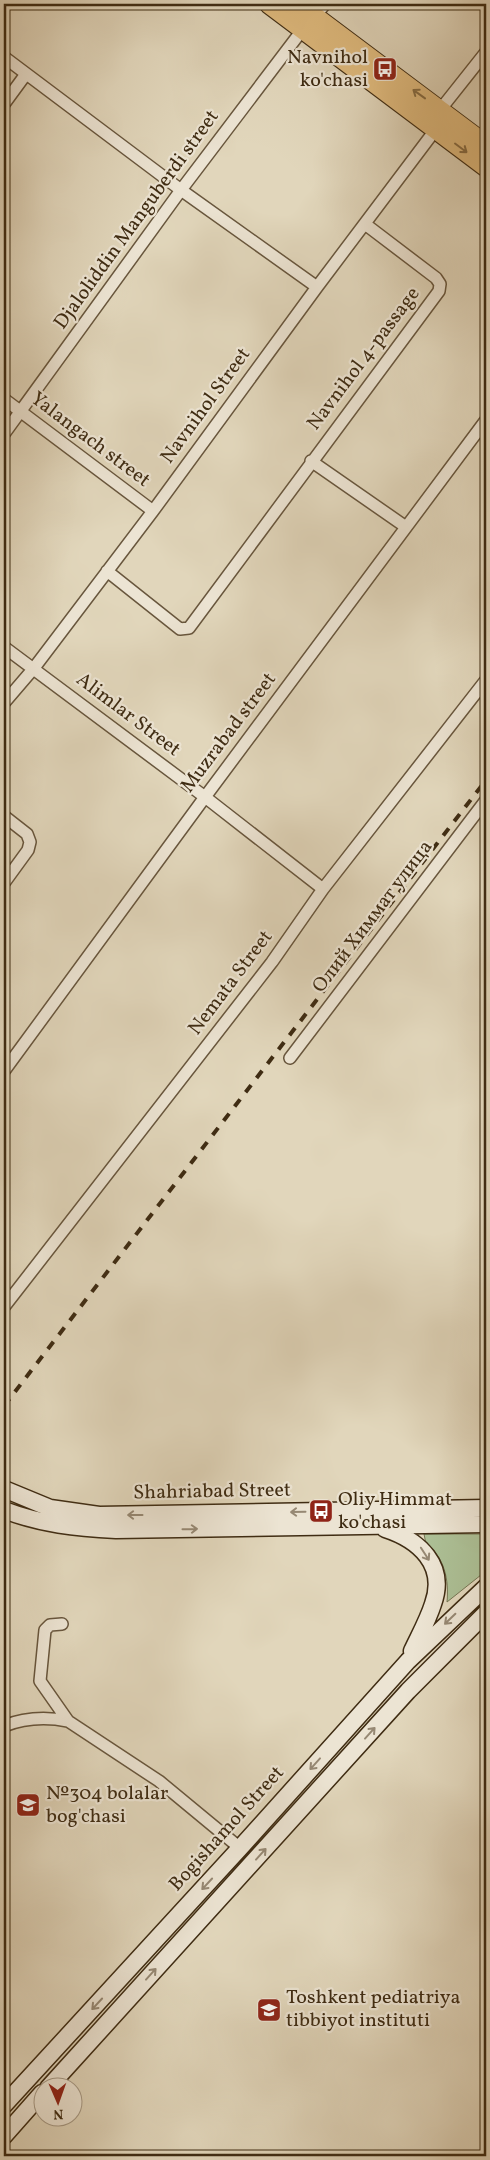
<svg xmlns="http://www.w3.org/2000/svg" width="490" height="2160" viewBox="0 0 490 2160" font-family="Vollkorn,serif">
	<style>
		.green { fill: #acbf95; stroke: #767654 }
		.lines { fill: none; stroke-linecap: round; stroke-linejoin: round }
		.street-casing { stroke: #68563d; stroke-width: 14 }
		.secondary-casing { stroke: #3f2c13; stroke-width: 19 }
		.primary-casing { stroke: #3f2c13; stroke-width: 21 }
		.street { stroke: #ece4d3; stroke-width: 11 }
		.secondary { stroke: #ece4d3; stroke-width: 16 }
		.primary { stroke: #e0bb7e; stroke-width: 19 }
		.rail { stroke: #3f2c13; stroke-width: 4; stroke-dasharray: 9 9; stroke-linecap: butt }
		.oneway { stroke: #876c43 }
		.oneway2 { stroke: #968873 }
		.labels { text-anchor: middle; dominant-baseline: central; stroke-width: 4.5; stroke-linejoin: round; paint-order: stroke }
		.poi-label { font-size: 20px; fill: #3f2c13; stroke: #ece4d3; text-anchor: start }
		.street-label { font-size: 20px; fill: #3f2c13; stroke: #ece4d3 }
	</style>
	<rect width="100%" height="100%" fill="#e1d6bb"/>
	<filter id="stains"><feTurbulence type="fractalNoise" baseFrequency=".004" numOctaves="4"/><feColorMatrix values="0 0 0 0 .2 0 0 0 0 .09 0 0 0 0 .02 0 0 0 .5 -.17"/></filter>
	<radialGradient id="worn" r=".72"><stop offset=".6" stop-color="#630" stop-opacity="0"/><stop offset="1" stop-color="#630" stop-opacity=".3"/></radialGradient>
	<path class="green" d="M 424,1534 L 486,1534 L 486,1571 L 447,1602 C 449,1581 445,1557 426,1544 Z"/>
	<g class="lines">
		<defs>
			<path id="street" d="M 315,16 L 325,4
				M 4,57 L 181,190 L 317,287
				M 4,104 L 26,74
				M 440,110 L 486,52
				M 4,399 L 153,511
				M 4,434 L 181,190 L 303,29
				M 311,461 L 406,527
				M 107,571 L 180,629 L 189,628 L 439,291 L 440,284 L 436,278 L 365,224
				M 4,647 L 205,797 L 323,889
				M 4,703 L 34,668 L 153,511 L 317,287 L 436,129
				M 4,816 L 27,834 L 30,842 L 28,850 L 4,883
				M 290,1058 L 486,800
				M 4,1071 L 205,797 L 486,420
				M 4,1307 L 272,962 L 323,889 L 486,680
				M 62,1624 L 50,1625 L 45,1630 L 40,1681 L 68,1721 L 159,1781 L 240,1848
				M 4,1726 C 24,1718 47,1717 68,1721"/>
			<path id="secondary" d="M 4,1489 L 50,1508 L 99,1515 L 486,1508
				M 4,1510 C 40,1524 77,1528 116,1530 L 486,1524
				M 385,1529 C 419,1540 447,1565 433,1604 C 428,1620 419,1636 412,1651
				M 48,2088 L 408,1691 L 486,1613
				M 4,2105 L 240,1848 L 408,1661 L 486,1587
				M 4,2136 L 42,2093"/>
			<path id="primary" d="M 269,4 L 486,167
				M 298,4 L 486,145"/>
		</defs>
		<use href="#street" class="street-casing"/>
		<use href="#secondary" class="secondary-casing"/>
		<use href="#primary" class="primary-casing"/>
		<use href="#street" class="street"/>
		<use href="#secondary" class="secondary"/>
		<use href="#primary" class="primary"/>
		<path class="rail" d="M 4,1406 L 486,780"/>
	</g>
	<defs><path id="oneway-shaft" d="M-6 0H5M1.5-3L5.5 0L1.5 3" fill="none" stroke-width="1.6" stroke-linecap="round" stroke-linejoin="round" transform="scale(1.25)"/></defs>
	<g class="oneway">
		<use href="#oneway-shaft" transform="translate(419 94) rotate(-144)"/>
		<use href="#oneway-shaft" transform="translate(461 148) rotate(37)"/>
	</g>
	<g class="oneway2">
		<use href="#oneway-shaft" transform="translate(298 1512) rotate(179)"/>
		<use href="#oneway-shaft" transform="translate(135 1515) rotate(-180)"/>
		<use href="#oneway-shaft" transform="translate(190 1529) rotate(-1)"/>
		<use href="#oneway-shaft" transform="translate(425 1554) rotate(57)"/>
		<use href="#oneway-shaft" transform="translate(450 1619) rotate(136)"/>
		<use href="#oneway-shaft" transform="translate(370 1733) rotate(-48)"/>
		<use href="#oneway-shaft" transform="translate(315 1764) rotate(132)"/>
		<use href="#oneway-shaft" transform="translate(261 1854) rotate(-48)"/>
		<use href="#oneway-shaft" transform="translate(207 1884) rotate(133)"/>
		<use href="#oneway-shaft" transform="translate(151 1974) rotate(-48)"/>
		<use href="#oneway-shaft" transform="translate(97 2004) rotate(133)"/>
	</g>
	<defs>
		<symbol id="bus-square" viewBox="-11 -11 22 22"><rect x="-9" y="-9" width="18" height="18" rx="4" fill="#8f2418" stroke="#ece4d3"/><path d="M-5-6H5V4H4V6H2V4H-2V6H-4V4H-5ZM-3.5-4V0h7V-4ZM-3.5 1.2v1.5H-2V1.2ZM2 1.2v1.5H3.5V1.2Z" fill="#fff"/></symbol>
		<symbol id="school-square" viewBox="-11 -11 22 22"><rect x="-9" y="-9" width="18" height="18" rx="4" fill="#8f2418" stroke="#ece4d3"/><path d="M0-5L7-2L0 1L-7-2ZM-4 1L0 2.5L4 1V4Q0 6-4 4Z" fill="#fff"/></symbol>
		<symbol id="university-square" viewBox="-11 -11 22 22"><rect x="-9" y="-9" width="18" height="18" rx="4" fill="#8f2418" stroke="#ece4d3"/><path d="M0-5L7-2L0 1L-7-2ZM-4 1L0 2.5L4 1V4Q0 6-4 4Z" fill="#fff"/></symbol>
	</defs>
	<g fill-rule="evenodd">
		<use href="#bus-square" x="371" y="55" width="28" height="28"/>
		<use href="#bus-square" x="307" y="1497" width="28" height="28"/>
		<use href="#school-square" x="14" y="1791" width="28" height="28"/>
		<use href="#university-square" x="255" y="1996" width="28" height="28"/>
	</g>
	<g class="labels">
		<g class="poi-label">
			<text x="368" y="58" text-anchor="end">Navnihol<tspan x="368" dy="23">ko'chasi</tspan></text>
			<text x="338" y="1500">Oliy Himmat<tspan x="338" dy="23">ko'chasi</tspan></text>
			<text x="46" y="1794">№304 bolalar<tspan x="46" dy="23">bog'chasi</tspan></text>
			<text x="286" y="1998">Toshkent pediatriya<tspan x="286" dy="23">tibbiyot instituti</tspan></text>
		</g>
		<g class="street-label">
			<text transform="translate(137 220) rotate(-54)">Djaloliddin Manguberdi street</text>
			<text transform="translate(364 359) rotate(-53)">Navnihol 4-passage</text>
			<text transform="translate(206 406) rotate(-54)">Navnihol Street</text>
			<text transform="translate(90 440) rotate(37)">Yalangach street</text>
			<text transform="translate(128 715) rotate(37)">Аlimlar Street</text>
			<text transform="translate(229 733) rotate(-53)">Muzrabad street</text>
			<text transform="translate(373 917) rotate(-53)">Олий Химмат улица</text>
			<text transform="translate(231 983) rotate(-53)">Nemata Street</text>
			<text transform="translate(212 1492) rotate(-1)">Shahriabad Street</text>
			<text transform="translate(227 1829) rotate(-48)">Bogishamol Street</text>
		</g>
	</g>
	<rect width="490" height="2160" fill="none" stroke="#e1d6bb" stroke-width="20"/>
	<rect x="5" y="5" width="480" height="2150" fill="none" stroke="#3f2c13" stroke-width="2.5"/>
	<rect x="10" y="10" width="470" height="2140" fill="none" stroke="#3f2c13"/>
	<g transform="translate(58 2102) rotate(178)"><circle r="24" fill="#ece4d3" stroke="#a79a86"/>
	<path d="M0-4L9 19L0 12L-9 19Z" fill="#8f2418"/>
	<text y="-8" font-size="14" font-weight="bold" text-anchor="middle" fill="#3f2c13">N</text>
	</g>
	<rect width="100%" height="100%" filter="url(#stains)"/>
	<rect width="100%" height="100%" fill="url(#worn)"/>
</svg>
